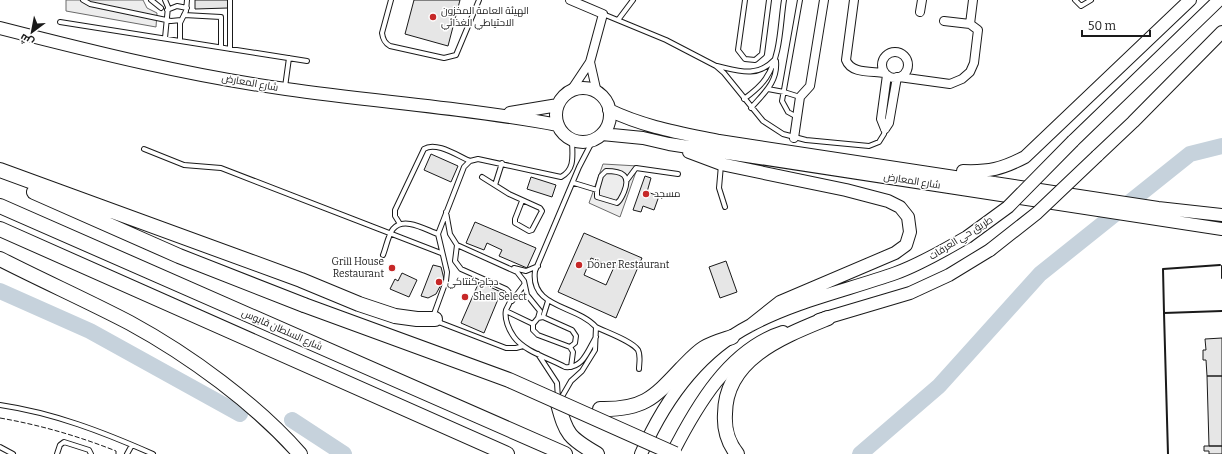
<svg xmlns="http://www.w3.org/2000/svg" width="1222" height="454" viewBox="0 0 1222 454" font-family="Bitter,Cairo,serif">
	<style>
		.parking { fill: #ededed; stroke: #6a6a6a }
		.lines { fill: none; stroke-linecap: round; stroke-linejoin: round }
		.river { stroke: #c6d2dc; stroke-width: 16 }
		.building { fill: #e6e6e6; stroke: #1a1a1a; fill-rule: evenodd }
		.service-casing { stroke: #1a1a1a; stroke-width: 6 }
		.minor-casing { stroke: #1a1a1a; stroke-width: 10 }
		.secondary-casing { stroke: #1a1a1a; stroke-width: 14 }
		.trunk-casing { stroke: #1a1a1a; stroke-width: 16 }
		.service { stroke: #fff; stroke-width: 4 }
		.minor { stroke: #fff; stroke-width: 8 }
		.secondary { stroke: #fff; stroke-width: 12 }
		.trunk { stroke: #fff; stroke-width: 14 }
		.secondary-bridge-casing { stroke: #1a1a1a; stroke-width: 14; stroke-linecap: butt }
		.trunk-bridge-casing { stroke: #1a1a1a; stroke-width: 16; stroke-linecap: butt }
		.secondary-bridge { stroke: #fff; stroke-width: 12 }
		.trunk-bridge { stroke: #fff; stroke-width: 14 }
		.fence { stroke: #1a1a1a; stroke-width: 1; stroke-dasharray: 5 2; stroke-linecap: butt }
		.wall { stroke: #1a1a1a; stroke-width: 2 }
		.poi-dot { fill: #c62828; stroke: #fff; stroke-width: 1.5 }
		.labels { text-anchor: middle; dominant-baseline: central; stroke-width: 3; stroke-linejoin: round; paint-order: stroke }
		.poi-label { font-size: 10px; fill: #1a1a1a; stroke: #fff; text-anchor: start }
		.street-label { font-size: 10px; fill: #1a1a1a; stroke: #fff }
	</style>
	<rect width="100%" height="100%" fill="#fff"/>
	<path class="parking" d="M 66,0 L 143,0 L 147,8 L 157,13 L 156,27 L 66,11 Z
		M 603,164 L 638,166 L 620,217 L 589,203 Z"/>
	<g class="lines">
		<path class="river" d="M 0,291 L 90,331 L 240,414
			M 292,420 L 344,454
			M 860,454 L 939,386 L 1040,274 L 1190,154 L 1222,146"/>
	</g>
	<path class="building" d="M 195,0 L 228,0 L 228,8 L 195,9 Z
		M 414,0 L 460,0 L 448,46 L 405,34 Z
		M 431,154 L 458,166 L 451,182 L 424,170 Z
		M 645,176 L 651,178 L 647,192 L 659,196 L 654,210 L 643,206 L 641,212 L 633,210 Z
		M 531,177 L 556,185 L 552,197 L 527,189 Z
		M 475,222 L 536,248 L 527,268 L 499,256 L 502,250 L 487,243 L 484,250 L 466,243 Z
		M 584,233 L 642,258 L 616,318 L 558,292 ZM 591,258 L 614,267 L 606,285 L 584,275 Z
		M 726,261 L 737,292 L 720,298 L 709,267 Z
		M 433,265 L 441,267 L 444,279 L 436,294 L 428,298 L 421,296 Z
		M 402,273 L 417,280 L 409,297 L 390,289 L 395,279 L 398,281 Z
		M 479,282 L 501,292 L 484,333 L 461,323 Z
		M 1222,338 L 1222,376 L 1207,376 L 1206,360 L 1203,360 L 1203,350 L 1206,350 L 1205,339 Z
		M 1207,376 L 1222,376 L 1222,446 L 1209,446 Z
		M 1204,446 L 1222,446 L 1222,454 L 1209,454 L 1209,451 L 1204,451 Z"/>
	<g class="lines">
		<defs>
			<path id="service" d="M 83,0 L 90,4 L 171,21 L 181,20
				M 151,0 L 161,8
				M 165,0 L 168,7 L 165,38
				M 230,0 L 230,49
				M 391,0 L 382,33 C 383,40 385,43 390,46 L 444,58 L 456,55 L 479,0
				M 745,0 L 738,50 L 745,59 L 755,60 L 762,54 L 769,0
				M 1075,0 L 1081,6 L 1091,0
				M 167,10 L 177,6 L 187,8
				M 603,14 L 666,40 L 716,66 L 724,73 L 763,121 L 783,134 L 806,140 L 869,146 L 879,142 L 884,134 L 885,129
				M 184,15 L 221,17 L 221,47
				M 618,20 L 633,0
				M 60,22 L 307,61
				M 180,41 L 180,23 L 186,11 L 187,0
				M 717,66 C 739,71 757,78 774,60
				M 285,87 L 289,58
				M 768,89 L 784,92 L 800,97
				M 744,99 C 752,93 761,86 766,78 C 781,56 780,25 784,0
				M 751,108 C 764,93 778,82 776,61
				M 797,117 L 788,112 L 782,101 L 800,0
				M 144,149 L 184,165 L 221,168 L 441,253
				M 721,165 L 719,188 L 725,207
				M 482,177 L 509,194 L 540,208 L 542,211 L 532,230 L 529,231 L 515,223 L 515,219 L 522,201
				M 627,180 L 636,168 L 678,174
				M 574,183 L 597,190 L 597,197 L 617,203 C 621,200 622,196 624,192 C 631,175 622,171 606,171 L 601,176 L 597,190
				M 495,185 L 502,163
				M 446,212 L 450,234 L 457,245 L 517,272 L 524,281 L 527,295 L 540,311 L 538,318
				M 400,224 L 395,216 L 395,210 L 424,149 C 436,141 458,156 470,161
				M 457,245 L 455,261 L 461,269 L 506,289 C 515,297 510,301 506,310 C 504,319 509,330 514,337 C 525,352 549,358 565,367 C 583,369 588,350 596,337
				M 383,255 C 386,248 388,235 393,229 C 404,216 426,230 438,234
				M 514,268 L 526,271 L 538,266
				M 512,301 L 524,285
				M 548,301 L 543,317 L 538,318 L 533,324 L 533,330 L 538,335 L 570,347 L 573,352 L 571,367
				M 506,311 L 533,324
				M 543,317 L 572,330 L 576,336 L 575,343 L 570,347
				M 596,327 C 606,332 632,341 638,350 C 641,356 639,363 639,369
				M 523,346 L 516,348 L 506,348 L 441,323 L 435,319 L 434,314 L 446,281 L 447,272 L 438,234 L 464,167 L 470,161 L 478,159 L 561,177 C 576,169 572,154 572,139
				M 538,354 L 557,383 L 558,399
				M 560,400 L 571,381 L 582,371 L 595,350 L 596,327 C 576,305 530,308 535,271 L 579,167 L 593,140
				M 0,405 C 54,413 103,432 153,454
				M 0,447 L 13,454
				M 57,454 L 60,445 L 64,442 L 89,450 L 91,454
				M 127,454 L 132,445"/>
			<path id="minor" d="M 570,0 L 603,14 L 590,62 L 570,92
				M 854,0 L 846,60 C 851,74 872,71 884,73
				M 920,12 L 922,0
				M 970,24 L 973,0
				M882 65a13 13 0 1 1 26 0a13 13 0 1 1-26 0Z
				M 590,62 L 597,93
				M 899,77 L 950,84 L 962,79 L 970,72 L 974,63 L 978,30 L 970,24 L 944,21
				M 885,129 L 881,119 L 887,75
				M 885,129 L 889,123 L 897,77
				M 794,138 L 800,97 L 810,86 L 824,0"/>
			<path id="secondary" d="M 0,28 C 94,52 190,76 286,89 C 377,102 468,108 558,125
				M556 115a27 27 0 1 1 54 0a27 27 0 1 1-54 0Z
				M 609,110 C 644,127 681,133 719,141 L 1158,208 L 1222,215
				M 510,113 L 558,105
				M 602,134 L 643,138 L 669,144 L 1222,229
				M 1073,141 L 1219,0
				M 689,152 L 721,164 L 846,190 L 888,201 L 900,207 L 908,217 L 910,232 L 906,245 L 895,253 L 780,302 L 751,325
				M 1097,156 L 1133,122 L 1222,32
				M 963,171 C 989,172 1002,169 1025,157 L 1190,0
				M 819,320 L 910,293 L 949,275 L 990,250
				M 641,454 C 664,401 699,352 751,325 C 796,301 848,290 896,273 C 921,264 944,250 967,237
				M 672,454 C 696,407 729,349 783,332"/>
			<path id="trunk" d="M 0,170 L 301,280 L 359,304 L 395,316 L 417,319 L 435,319
				M 34,192 L 179,256 L 304,305
				M 0,206 L 565,454
				M 0,229 L 507,454
				M 0,259 C 43,281 88,301 130,323 C 189,355 256,404 300,454
				M 558,404 C 566,434 569,438 597,454
				M 600,409 C 642,410 653,399 681,369 C 688,362 696,353 704,348 C 712,343 723,340 732,337
				M 737,454 C 727,441 724,429 725,414 C 725,358 784,336 828,318"/>
		</defs>
		<use href="#service" class="service-casing"/>
		<use href="#minor" class="minor-casing"/>
		<use href="#secondary" class="secondary-casing"/>
		<use href="#trunk" class="trunk-casing"/>
		<use href="#service" class="service"/>
		<use href="#minor" class="minor"/>
		<use href="#secondary" class="secondary"/>
		<use href="#trunk" class="trunk"/>
		<defs>
			<path id="secondary-bridge" d="M 967,237 L 1008,207 L 1073,141
				M 990,250 L 1037,213 L 1097,156"/>
			<path id="trunk-bridge" d="M 304,305 L 509,380 L 675,454"/>
		</defs>
		<use href="#secondary-bridge" class="secondary-bridge-casing"/>
		<use href="#trunk-bridge" class="trunk-bridge-casing"/>
		<use href="#secondary-bridge" class="secondary-bridge"/>
		<use href="#trunk-bridge" class="trunk-bridge"/>
		<path class="fence" d="M 0,418 C 40,425 78,436 116,451 L 116,454"/>
		<path class="wall" d="M 1222,266 L 1222,278
			M 1164,313 L 1163,269 L 1220,265
			M 1168,454 L 1164,313 L 1222,311"/>
	</g>
	<g class="poi-dot">
		<circle cx="433" cy="17" r="4"/>
		<circle cx="646" cy="194" r="4"/>
		<circle cx="579" cy="265" r="4"/>
		<circle cx="392" cy="268" r="4"/>
		<circle cx="439" cy="282" r="4"/>
		<circle cx="465" cy="297" r="4"/>
	</g>
	<g class="labels">
		<g class="poi-label">
			<text x="441" y="11">الهيئة العامة المخزون<tspan x="441" dy="12">الاحتياطي الغذائي</tspan></text>
			<text x="654" y="194">مسجد</text>
			<text x="384" y="262" text-anchor="end">Grill House<tspan x="384" dy="12">Restaurant</tspan></text>
			<text x="587" y="265">Döner Restaurant</text>
			<text x="447" y="282">دجاج كنتاكي</text>
			<text x="473" y="297">Shell Select</text>
		</g>
		<g class="street-label">
			<text transform="translate(250 83) rotate(10)">شارع المعارض</text>
			<text transform="translate(912 181) rotate(9)">شارع المعارض</text>
			<text transform="translate(961 238) rotate(-32)">طريق حي العرفات</text>
			<text transform="translate(282 330) rotate(24)">شارع السلطان قابوس</text>
		</g>
	</g>
	<g transform="translate(32 32) rotate(212)" stroke="#ffffff" stroke-width="3" paint-order="stroke">
	<path d="M0-3L7 15L0 10L-7 15Z" fill="#1a1a1a"/>
	<text y="-6" font-size="11" font-weight="bold" text-anchor="middle" fill="#1a1a1a">ش</text>
	</g>
	<path d="M1082 30v6h68v-6" fill="none" stroke="#1a1a1a" stroke-width="2"/>
	<text x="1088" y="30" font-size="12" fill="#1a1a1a" stroke="#ffffff" stroke-width="3" paint-order="stroke">50 m</text>
</svg>
